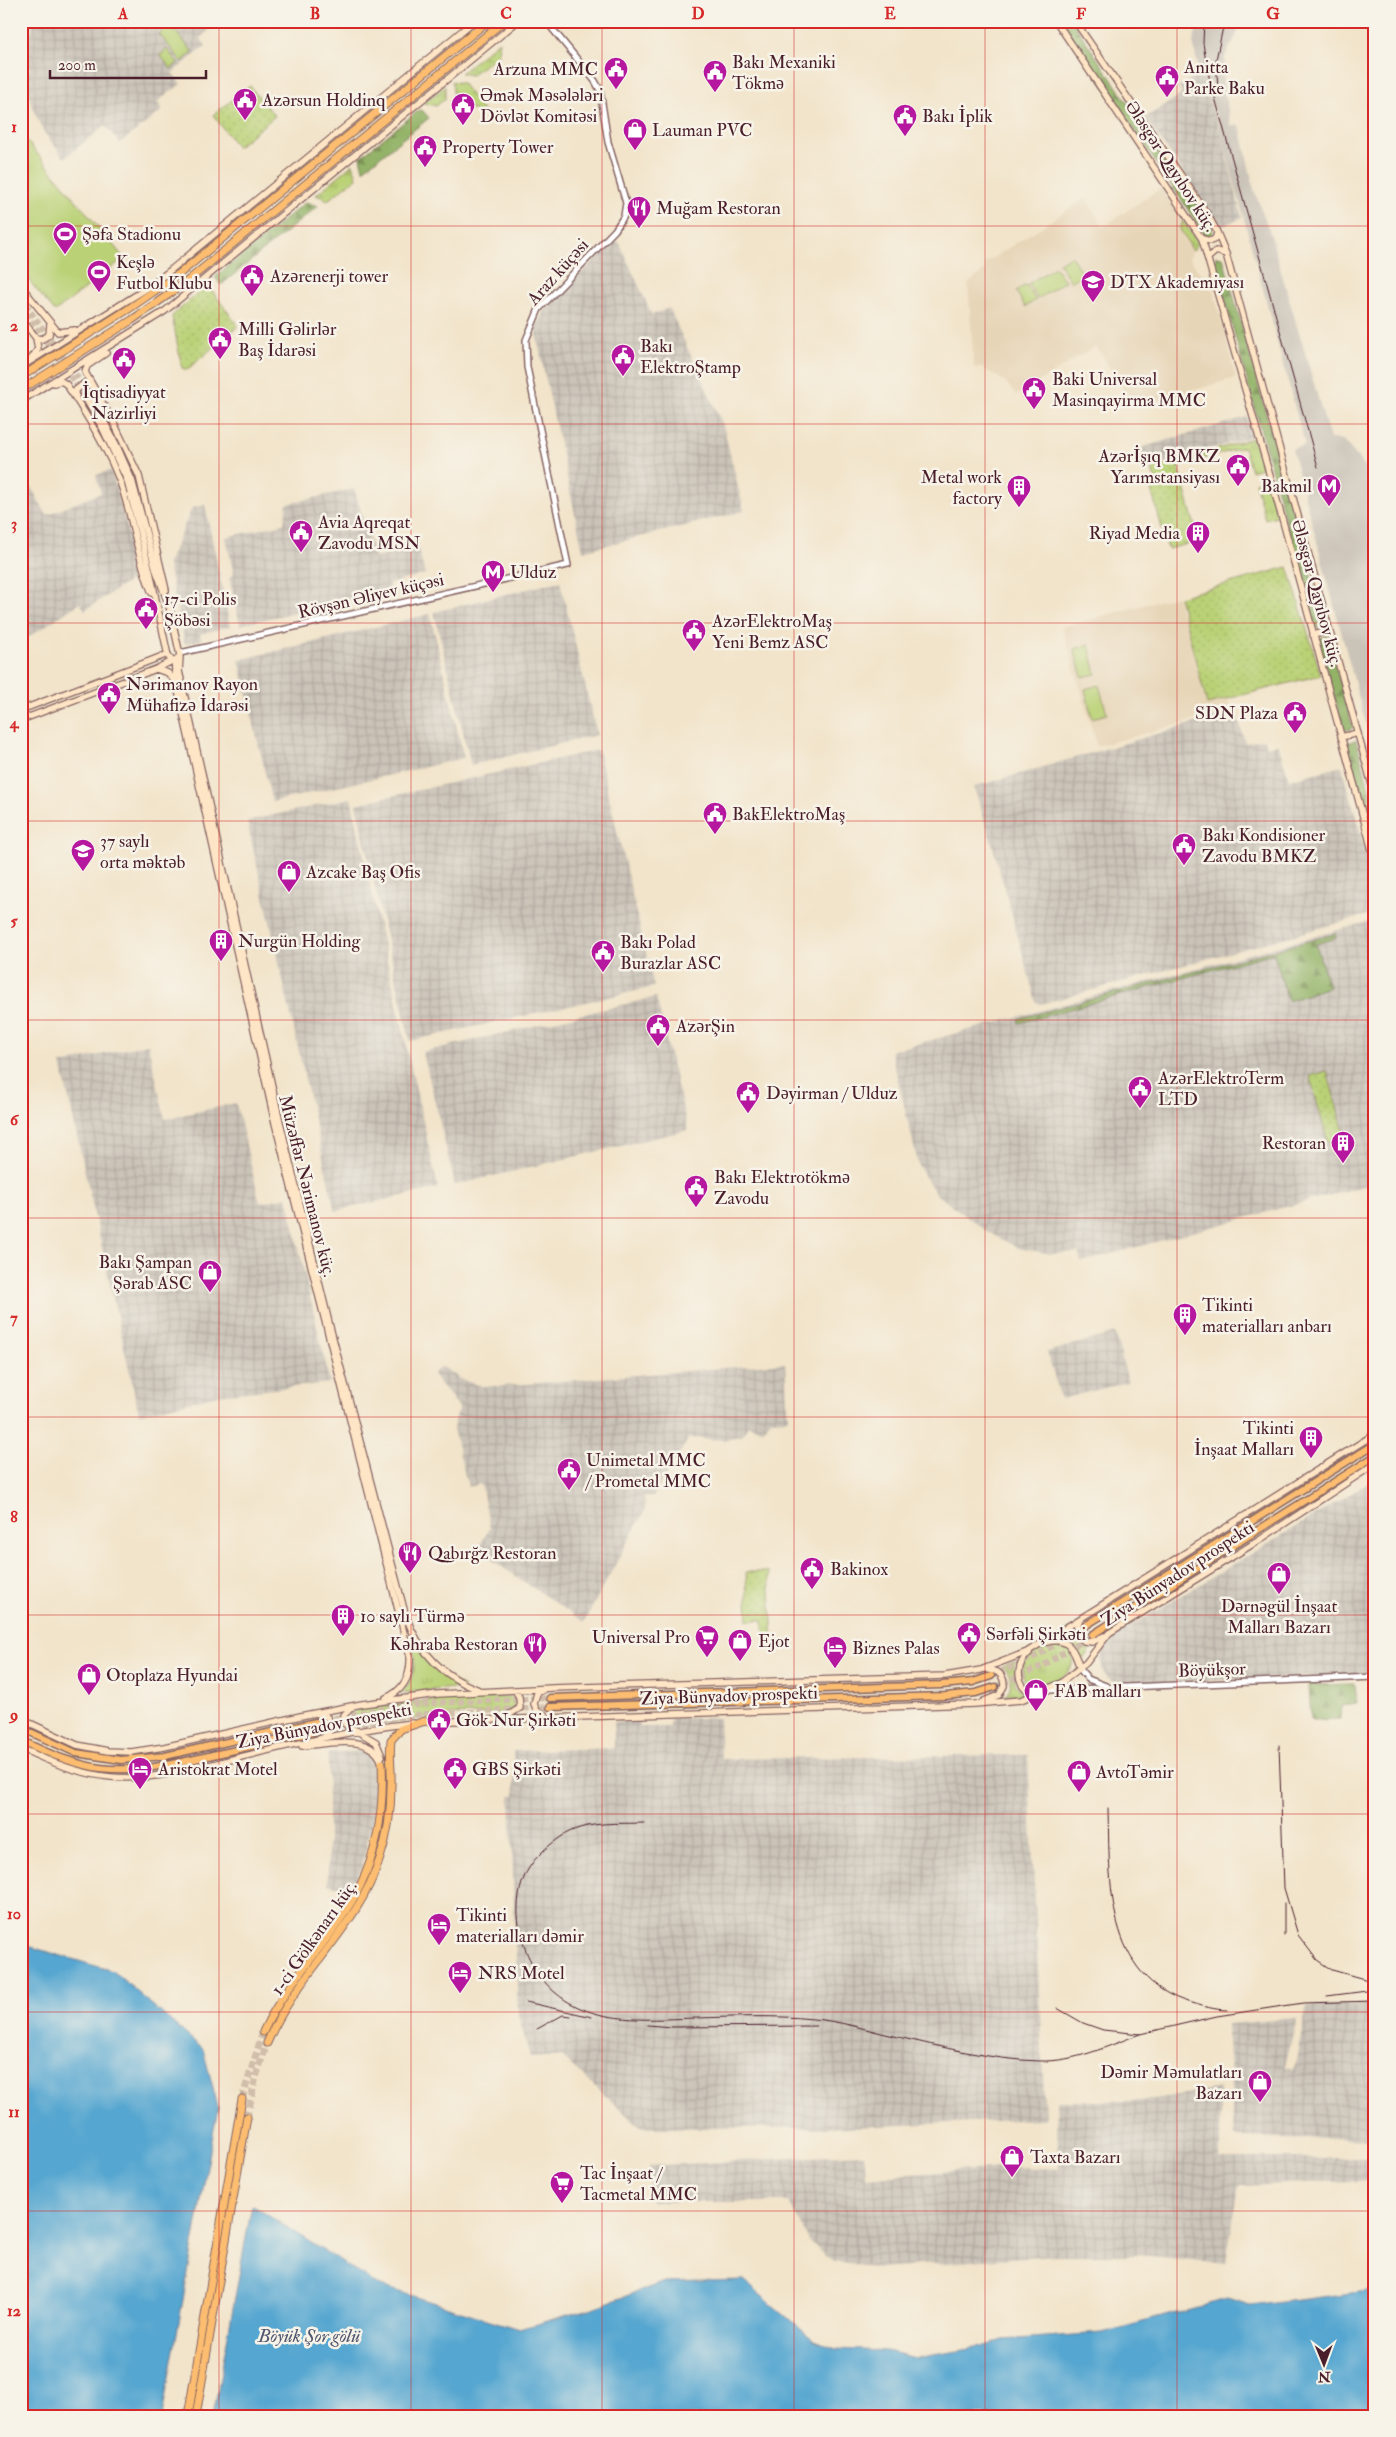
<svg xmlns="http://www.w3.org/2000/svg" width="1396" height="2437" viewBox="0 0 1396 2437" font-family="'IM FELL Double Pica',serif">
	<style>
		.built { fill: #e7d5b7 }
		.industrial { fill: url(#industrial-grid) }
		.railway { fill: #cac3b8 }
		.grass { fill: url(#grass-tufts); stroke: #827850 }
		.forest { fill: url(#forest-firs); stroke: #6e6949 }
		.park { fill: url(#park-dots); stroke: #827850 }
		.garden { fill: #bad176; stroke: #827850 }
		.water { fill: #55a6d0; stroke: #50627e }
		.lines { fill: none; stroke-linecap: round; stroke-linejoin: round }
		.secondary-tunnel { stroke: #d0bdaa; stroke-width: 5.5; stroke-dasharray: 5.5 3; stroke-linecap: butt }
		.primary-tunnel { stroke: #d0bdaa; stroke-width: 6; stroke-dasharray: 6 3; stroke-linecap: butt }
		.trunk-tunnel { stroke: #d0bdaa; stroke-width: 7; stroke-dasharray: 7 3.5; stroke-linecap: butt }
		.tertiary-casing { stroke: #856463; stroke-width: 8 }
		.secondary-casing { stroke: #856463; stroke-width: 8 }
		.primary-casing { stroke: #856463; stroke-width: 9 }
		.trunk-casing { stroke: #856463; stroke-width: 9 }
		.tertiary { stroke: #fff; stroke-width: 5 }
		.secondary { stroke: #fee5c5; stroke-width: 5.5 }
		.primary { stroke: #fcbd6f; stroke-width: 6 }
		.trunk { stroke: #fcbd6f; stroke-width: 7 }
		.rail { stroke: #4a1f2b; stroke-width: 1 }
		.grid { fill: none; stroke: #d62828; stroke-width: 1; stroke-opacity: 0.55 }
		.labels { text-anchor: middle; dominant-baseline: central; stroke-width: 5; stroke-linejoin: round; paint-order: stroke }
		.poi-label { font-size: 18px; fill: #4a1f2b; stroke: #f7f3e8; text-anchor: start }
		.street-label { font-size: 18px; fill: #4a1f2b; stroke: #f7f3e8 }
		.water-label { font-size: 19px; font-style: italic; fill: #4e556d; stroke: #f7f3e8 }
		.neatline { fill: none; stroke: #d62828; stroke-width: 2 }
		.grid-label { font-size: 16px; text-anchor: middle; font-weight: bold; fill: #d62828 }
	</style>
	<defs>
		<pattern id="industrial-grid" width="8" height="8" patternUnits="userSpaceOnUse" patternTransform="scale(1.25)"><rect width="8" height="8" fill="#cac3b8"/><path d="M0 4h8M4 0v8" fill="none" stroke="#afa79e"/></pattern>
		<pattern id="grass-tufts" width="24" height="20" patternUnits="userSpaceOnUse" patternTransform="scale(1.25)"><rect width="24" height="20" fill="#bad176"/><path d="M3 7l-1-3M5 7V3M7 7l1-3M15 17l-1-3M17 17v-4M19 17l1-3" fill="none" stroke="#a1b366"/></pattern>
		<pattern id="forest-firs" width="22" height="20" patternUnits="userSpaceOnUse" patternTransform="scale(1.25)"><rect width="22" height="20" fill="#93b367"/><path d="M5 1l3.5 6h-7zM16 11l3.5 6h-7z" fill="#7a9155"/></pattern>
		<pattern id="park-dots" width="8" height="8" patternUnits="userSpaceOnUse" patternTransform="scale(1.25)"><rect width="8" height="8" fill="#bad176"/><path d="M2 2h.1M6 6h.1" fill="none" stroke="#a1b366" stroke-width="1.8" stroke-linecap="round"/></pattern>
	</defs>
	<rect width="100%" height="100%" fill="#f7f3e8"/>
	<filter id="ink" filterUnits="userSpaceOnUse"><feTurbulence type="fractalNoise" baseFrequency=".02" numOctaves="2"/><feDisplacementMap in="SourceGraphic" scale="10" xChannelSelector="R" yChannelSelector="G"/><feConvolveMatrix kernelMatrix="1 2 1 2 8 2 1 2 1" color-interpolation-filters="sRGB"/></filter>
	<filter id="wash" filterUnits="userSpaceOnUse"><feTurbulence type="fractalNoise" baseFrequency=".0096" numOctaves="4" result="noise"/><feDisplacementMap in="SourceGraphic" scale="20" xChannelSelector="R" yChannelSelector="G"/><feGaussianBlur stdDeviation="1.12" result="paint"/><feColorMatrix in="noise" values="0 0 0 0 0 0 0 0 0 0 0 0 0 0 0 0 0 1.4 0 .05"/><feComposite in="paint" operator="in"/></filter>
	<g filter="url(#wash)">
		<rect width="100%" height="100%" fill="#f2e4ca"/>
		<path class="built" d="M 1161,188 L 1183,221 L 1180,229 L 1193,251 L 1189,258 L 1203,276 L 1210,277 L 1236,378 L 1135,407 L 1096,346 L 1017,395 L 1004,381 L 981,367 L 974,368 L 968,284 L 986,269 L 984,264 L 1086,198 L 1103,227 Z
			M 1177,596 L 1206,704 L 1229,699 L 1232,710 L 1097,746 L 1062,627 Z"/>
		<path class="industrial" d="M 34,21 L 206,21 L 212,27 L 200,38 L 206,46 L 172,73 L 181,84 L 157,102 L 163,110 L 120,143 L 105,126 L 64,158 L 43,131 L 31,104 L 25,74 L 30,68 L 23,57 Z
			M 1200,74 L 1221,133 L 1242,218 L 1221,226 L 1145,118 L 1182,94 L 1178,87 Z
			M 613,241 L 619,242 L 652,315 L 669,308 L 723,425 L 744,511 L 583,551 L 535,329 L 545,310 Z
			M 1247,417 L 1253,436 L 1146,469 L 1140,448 Z
			M 21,470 L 47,515 L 101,493 L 96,475 L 111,470 L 140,574 L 85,610 L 80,603 L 21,642 Z
			M 354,489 L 375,558 L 418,548 L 425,574 L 388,584 L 389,590 L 240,625 L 229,577 L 234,575 L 226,537 L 284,524 L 287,504 Z
			M 205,505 L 230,626 L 200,634 L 201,640 L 185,644 L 168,564 L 192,508 Z
			M 560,581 L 597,735 L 471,765 L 434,612 Z
			M 430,614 L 464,758 L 272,802 L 239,660 Z
			M 1236,711 L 1245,743 L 1264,739 L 1267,747 L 1278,744 L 1289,780 L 1342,766 L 1375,885 L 1375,913 L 1041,1004 L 1036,1002 L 993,847 L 974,787 Z
			M 598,750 L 654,987 L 410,1041 L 356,804 Z
			M 351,798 L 438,1188 L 335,1211 L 247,821 Z
			M 1375,920 L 1375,1183 L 1081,1262 L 1078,1252 L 1051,1254 L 1018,1248 L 988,1232 L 936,1194 L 919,1167 L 891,1051 Z
			M 656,997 L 688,1130 L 455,1185 L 423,1052 Z
			M 148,1044 L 165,1119 L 236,1103 L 260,1203 L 287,1197 L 330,1383 L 218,1395 L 139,1414 L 61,1064 Z
			M 1115,1333 L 1128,1382 L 1061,1399 L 1047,1352 Z
			M 785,1363 L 788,1419 L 771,1420 L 763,1430 L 748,1425 L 743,1435 L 724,1440 L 689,1438 L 653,1496 L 644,1496 L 645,1510 L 584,1622 L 477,1550 L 490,1528 L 481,1484 L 468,1487 L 453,1428 L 459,1407 L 433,1374 L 441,1366 L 462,1380 L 482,1386 L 502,1386 Z
			M 1375,1479 L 1375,1674 L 1127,1684 L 1111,1681 L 1105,1676 L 1102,1668 L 1101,1658 L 1104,1647 L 1111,1638 Z
			M 670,1718 L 719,1718 L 721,1759 L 1028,1755 L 1045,2119 L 829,2128 L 641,2128 L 562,2057 L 530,2057 L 518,2014 L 510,1796 L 515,1796 L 513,1751 L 614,1748 L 614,1722 L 639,1721 L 640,1727 L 670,1727 Z
			M 363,1751 L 373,1760 L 376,1771 L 373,1819 L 361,1869 L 351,1889 L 328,1884 L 328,1752 Z
			M 1375,2004 L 1375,2140 L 1234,2137 L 1227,2024 L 1297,2018 L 1285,2066 L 1294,2069 L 1307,2006 Z
			M 1220,2088 L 1220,2158 L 1375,2158 L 1375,2180 L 1239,2186 L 1226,2263 L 1138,2255 L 1052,2255 L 880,2268 L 834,2261 L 809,2241 L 789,2202 L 651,2202 L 649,2166 L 864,2154 L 866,2177 L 1016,2167 L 1059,2169 L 1056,2101 L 1141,2101 Z"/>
		<path class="railway" d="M 1199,21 L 1237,21 L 1238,32 L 1225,56 L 1223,84 L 1231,126 L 1240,125 L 1254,190 L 1269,230 L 1330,439 L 1343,440 L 1375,478 L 1375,758 L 1292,449 L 1305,445 L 1217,118 L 1199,72 L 1193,42 Z"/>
		<path class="grass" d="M 499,41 L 498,55 L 471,75 L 461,73 Z
			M 452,81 L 462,83 L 487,116 L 469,108 L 454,105 Z
			M 445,86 L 445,99 L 436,106 L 424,103 Z
			M 353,164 L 357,178 L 328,200 L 316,195 Z
			M 1183,221 L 1198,243 L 1193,251 L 1180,229 Z
			M 1253,438 L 1262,468 L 1251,471 L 1244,447 L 1178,466 L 1177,462 Z
			M 1266,479 L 1277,516 L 1265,519 L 1255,482 Z
			M 1071,1628 L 1076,1642 L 1090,1650 L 1082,1661 L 1078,1649 L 1061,1635 Z
			M 412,1641 C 425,1662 442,1675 464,1687 L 401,1693 C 417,1678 415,1660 412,1641 Z
			M 1059,1644 L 1071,1652 C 1075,1664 1071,1671 1061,1678 C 1014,1711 1007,1646 1059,1644 Z
			M 1014,1662 L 1015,1684 L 1023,1694 L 1005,1696 C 1014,1687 1012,1675 1003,1666 Z
			M 506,1697 L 510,1698 L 515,1704 L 514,1708 L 505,1713 L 444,1715 L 360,1726 L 352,1723 L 349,1717 L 356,1710 L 443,1699 Z"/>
		<path class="forest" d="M 1060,21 L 1072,21 L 1206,218 L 1212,229 L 1212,237 L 1205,235 Z
			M 419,110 L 423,111 L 429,118 L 363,170 L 360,157 Z
			M 306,202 L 318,206 L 221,285 L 215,277 Z
			M 1216,256 L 1223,257 L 1224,261 L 1325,626 L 1315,628 L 1215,264 Z
			M 1327,636 L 1353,728 L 1344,731 L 1318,639 Z
			M 1356,740 L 1375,809 L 1375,845 L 1346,743 Z
			M 1335,934 L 1336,938 L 1316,944 L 1329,987 L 1288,1001 L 1274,953 L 1019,1023 L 1018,1019 Z
			M 1355,1684 L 1357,1704 L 1341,1706 L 1340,1719 L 1311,1720 L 1309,1685 Z"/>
		<path class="park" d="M 250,86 L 275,116 L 237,147 L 213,115 Z
			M 208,285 L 238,326 L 187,370 L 182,368 L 172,316 Z
			M 1177,462 L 1199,541 L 1168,549 L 1150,486 L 1156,484 L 1152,469 Z
			M 1288,567 L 1321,675 L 1207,704 L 1179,597 Z
			M 1327,1071 L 1346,1139 L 1328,1143 L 1310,1076 Z
			M 746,1572 L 769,1572 L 773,1642 L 765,1643 L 763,1620 L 748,1620 Z"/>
		<path class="garden" d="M 170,25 L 193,52 L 182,62 L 159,34 Z
			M 167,49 L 178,63 L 171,69 L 160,55 Z
			M 21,134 L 124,258 L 55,312 L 21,271 Z
			M 1071,256 L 1083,274 L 1071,282 L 1059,263 Z
			M 1055,267 L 1065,281 L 1038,299 L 1028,284 Z
			M 1026,285 L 1036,300 L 1025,307 L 1016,291 Z
			M 1089,645 L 1096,674 L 1082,677 L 1074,649 Z
			M 1099,685 L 1107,714 L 1092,718 L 1085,689 Z"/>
		<path class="water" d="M 21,1944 L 113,1971 L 203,2049 L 218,2107 L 162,2416 L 21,2416 Z
			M 252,2205 L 377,2285 L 519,2329 L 599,2306 L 664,2282 L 743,2280 L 815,2341 L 835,2349 L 886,2351 L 916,2358 L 982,2347 L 1003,2340 L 1102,2333 L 1228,2299 L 1251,2306 L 1375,2290 L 1375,2416 L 213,2416 Z"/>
	</g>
	<g filter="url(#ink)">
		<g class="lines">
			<path class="secondary-tunnel" d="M 21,298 L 89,393
				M 21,307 L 84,396"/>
			<path class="primary-tunnel" d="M 991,1676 L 1038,1655 L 1085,1626
				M 995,1687 L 1044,1665 L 1092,1635
				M 316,1722 L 371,1711 L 431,1703 L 550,1698
				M 317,1731 L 412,1715 L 550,1707"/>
			<path class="trunk-tunnel" d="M 242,2099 L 263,2032
				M 247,2117 L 256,2077 L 267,2043"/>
			<defs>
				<path id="tertiary" d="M 180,653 L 568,565 L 527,367 L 526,340 L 539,309 L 615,230 L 624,216 L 626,203 L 608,142 L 600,90 L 595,81 L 546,21
					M 1080,1669 L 1088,1679 L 1106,1686
					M 1050,1690 L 1375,1677"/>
				<path id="secondary" d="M 1056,21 L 1202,239 L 1282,518 L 1375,861
					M 1075,21 L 1206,212 L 1216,230 L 1226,254 L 1375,796
					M 1202,239 L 1211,241 L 1215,239 L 1217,233
					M 1209,257 L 1216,251 L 1226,254
					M 21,286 L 58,332 L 75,330
					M 21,318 L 36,338 L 38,349 L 31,359
					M 36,338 L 42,339 L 49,335 L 50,324
					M 106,353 L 87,366 L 85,372 L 115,425 L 139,476 L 166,590
					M 21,367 L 149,287 L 172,269 L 474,21
					M 54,383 L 61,381 L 66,384 C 87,415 107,447 120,482 C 133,518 137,557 152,593
					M 84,396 L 103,429 L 127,480 L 151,576 L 168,656 L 172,661 L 176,661 L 180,655 L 169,606 L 156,570 L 132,480 L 117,446 L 89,393
					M 76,397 L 76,390 L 85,383 L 93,387
					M 21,401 L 165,311 L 518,21
					M 1313,635 L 1329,631
					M 180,657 L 179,671 L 182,684 L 280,1122 L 330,1327 L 406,1617 C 419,1651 443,1677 479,1690
					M 174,661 L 177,686 L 275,1123 L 410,1657 C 411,1676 404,1690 386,1698
					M 156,669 L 168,673 L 176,683
					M 21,710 L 168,654
					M 21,720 L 156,669 L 172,661
					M 1341,737 L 1358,733
					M 1079,1621 L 1076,1631 L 1084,1641 L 1092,1642 L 1104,1636
					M 1047,1642 C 1068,1636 1075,1651 1080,1669
					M 1029,1653 C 1018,1663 1015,1678 1026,1689 L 1040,1691
					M 543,1690 L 537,1693 L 534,1704 L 537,1711 L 545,1715
					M 984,1701 L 999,1695 L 1004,1686 C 1004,1675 998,1670 988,1670
					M 353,1706 L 344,1715 L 345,1724 L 376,1742 L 382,1756
					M 318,1714 L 325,1715 L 329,1720 L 330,1730 L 324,1737
					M 507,1716 L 520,1708 L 519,1697 L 515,1690
					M 21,1719 L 77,1745 L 108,1751 L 131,1752 L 164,1747 L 305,1715 L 362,1704 L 438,1694 L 552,1688 L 945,1676 L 981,1670 L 1027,1652 L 1375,1434
					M 422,1722 L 975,1704 L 1021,1700 L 1061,1683 L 1086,1663 L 1109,1633 L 1261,1539 L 1375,1464
					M 302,1746 C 327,1744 372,1732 382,1763
					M 21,1748 C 49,1762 79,1774 111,1777 C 159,1781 204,1766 249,1755 C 303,1742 358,1729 413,1723"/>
				<path id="primary" d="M 1085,1626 L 1375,1444
					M 1092,1635 L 1375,1456
					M 550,1698 L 942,1685 L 973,1682 L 991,1676
					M 550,1707 L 945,1696 L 976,1693 L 995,1687
					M 21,1728 L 76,1753 L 121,1760 L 165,1756 L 316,1722
					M 21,1740 C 46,1753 72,1764 100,1768 C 140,1773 178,1763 217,1754 C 250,1747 284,1739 317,1731"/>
				<path id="trunk" d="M 21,377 L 127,310 L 179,274 L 488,21
					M 21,390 L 132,320 L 185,283 L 504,21
					M 263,2032 C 288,1978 334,1939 360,1886 C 379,1848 384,1805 382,1763
					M 267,2043 C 295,1975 358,1929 380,1858 C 388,1835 391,1810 391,1786 C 392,1771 389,1756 391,1740 L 401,1729 L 425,1721
					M 188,2416 L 242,2099
					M 196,2416 L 247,2117"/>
			</defs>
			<use href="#tertiary" class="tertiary-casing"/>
			<use href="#secondary" class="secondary-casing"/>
			<use href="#primary" class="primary-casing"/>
			<use href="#trunk" class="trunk-casing"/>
			<use href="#tertiary" class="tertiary"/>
			<use href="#secondary" class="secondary"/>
			<use href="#primary" class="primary"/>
			<use href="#trunk" class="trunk"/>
			<path class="rail" d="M 1204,21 L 1203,43 L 1207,69 L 1318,467
				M 21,63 L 29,21
				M 21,69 L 28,107
				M 1218,88 L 1216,60 L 1223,27
				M 1279,1745 L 1284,1888 L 1298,1935 L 1317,1960 L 1332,1970 L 1375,1982
				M 1108,1808 C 1110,1881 1104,1978 1191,2003 C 1203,2006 1215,2010 1228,2010
				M 644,1823 C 619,1824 590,1821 567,1833 C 549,1844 530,1860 523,1880 C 507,1924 530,1982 572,2004 C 609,2024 655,2019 696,2018 C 735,2017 774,2015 813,2019 C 841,2021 867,2030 894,2036 C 942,2047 992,2060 1040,2061 C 1075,2062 1108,2046 1140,2034
				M 1284,1903 L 1284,1935
				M 1327,1996 L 1375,1990
				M 526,2002 L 592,2017
				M 1057,2008 L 1083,2023 L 1103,2030 L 1140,2034 L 1217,2016 L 1303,2003 L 1375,2001
				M 647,2025 L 672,2027 L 816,2026
				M 537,2029 L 563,2015 L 571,2016"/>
		</g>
	</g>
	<path class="grid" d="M 219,21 L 219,2416M 411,21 L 411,2416M 602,21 L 602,2416M 794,21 L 794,2416M 985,21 L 985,2416M 1177,21 L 1177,2416M 21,226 L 1375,226M 21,424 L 1375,424M 21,623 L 1375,623M 21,821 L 1375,821M 21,1020 L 1375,1020M 21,1218 L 1375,1218M 21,1417 L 1375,1417M 21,1615 L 1375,1615M 21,1814 L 1375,1814M 21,2012 L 1375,2012M 21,2211 L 1375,2211"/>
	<defs>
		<symbol id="civic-pin" viewBox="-11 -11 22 30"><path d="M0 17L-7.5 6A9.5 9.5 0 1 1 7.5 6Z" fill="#b5179e" stroke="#f7f3e8"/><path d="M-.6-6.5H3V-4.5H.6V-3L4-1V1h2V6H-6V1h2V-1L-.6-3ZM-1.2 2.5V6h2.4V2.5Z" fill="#fff"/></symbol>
		<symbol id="shop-pin" viewBox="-11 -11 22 30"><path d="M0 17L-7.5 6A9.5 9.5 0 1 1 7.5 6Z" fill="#b5179e" stroke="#f7f3e8"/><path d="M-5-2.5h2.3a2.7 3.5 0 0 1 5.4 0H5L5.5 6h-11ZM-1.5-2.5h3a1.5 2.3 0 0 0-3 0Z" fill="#fff"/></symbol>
		<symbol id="restaurant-pin" viewBox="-11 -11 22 30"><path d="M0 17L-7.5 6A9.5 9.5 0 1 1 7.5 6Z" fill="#b5179e" stroke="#f7f3e8"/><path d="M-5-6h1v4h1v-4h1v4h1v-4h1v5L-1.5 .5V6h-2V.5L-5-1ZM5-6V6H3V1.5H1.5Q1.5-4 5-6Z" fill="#fff"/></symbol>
		<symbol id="stadium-pin" viewBox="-11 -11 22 30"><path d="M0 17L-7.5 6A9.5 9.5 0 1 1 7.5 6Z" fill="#b5179e" stroke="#f7f3e8"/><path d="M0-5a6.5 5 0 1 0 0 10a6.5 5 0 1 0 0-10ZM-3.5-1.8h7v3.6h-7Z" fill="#fff"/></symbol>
		<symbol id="university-pin" viewBox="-11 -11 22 30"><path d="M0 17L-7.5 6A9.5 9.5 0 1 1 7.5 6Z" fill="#b5179e" stroke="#f7f3e8"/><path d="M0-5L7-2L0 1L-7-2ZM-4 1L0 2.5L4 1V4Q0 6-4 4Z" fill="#fff"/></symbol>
		<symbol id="metro-pin" viewBox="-11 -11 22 30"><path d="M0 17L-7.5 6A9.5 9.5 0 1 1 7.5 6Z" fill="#b5179e" stroke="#f7f3e8"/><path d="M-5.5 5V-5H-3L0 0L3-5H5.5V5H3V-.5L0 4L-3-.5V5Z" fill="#fff"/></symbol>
		<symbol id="building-pin" viewBox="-11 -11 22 30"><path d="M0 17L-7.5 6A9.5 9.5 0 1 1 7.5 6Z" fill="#b5179e" stroke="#f7f3e8"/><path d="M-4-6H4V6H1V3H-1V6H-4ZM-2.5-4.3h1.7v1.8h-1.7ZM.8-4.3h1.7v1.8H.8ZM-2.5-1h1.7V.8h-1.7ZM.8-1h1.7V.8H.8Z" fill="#fff"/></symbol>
		<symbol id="school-pin" viewBox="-11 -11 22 30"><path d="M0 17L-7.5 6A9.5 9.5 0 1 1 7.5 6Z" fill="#b5179e" stroke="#f7f3e8"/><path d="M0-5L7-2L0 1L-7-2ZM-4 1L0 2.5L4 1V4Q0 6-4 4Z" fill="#fff"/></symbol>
		<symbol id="supermarket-pin" viewBox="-11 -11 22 30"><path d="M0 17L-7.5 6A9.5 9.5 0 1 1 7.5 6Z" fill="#b5179e" stroke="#f7f3e8"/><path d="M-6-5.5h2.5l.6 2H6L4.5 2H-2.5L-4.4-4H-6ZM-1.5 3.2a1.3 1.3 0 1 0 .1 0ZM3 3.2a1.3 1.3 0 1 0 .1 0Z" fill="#fff"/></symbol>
		<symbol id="hotel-pin" viewBox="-11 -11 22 30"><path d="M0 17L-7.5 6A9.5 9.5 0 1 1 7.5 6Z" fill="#b5179e" stroke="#f7f3e8"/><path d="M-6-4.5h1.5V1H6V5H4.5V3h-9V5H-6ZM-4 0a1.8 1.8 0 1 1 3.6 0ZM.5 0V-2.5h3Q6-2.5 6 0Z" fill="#fff"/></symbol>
	</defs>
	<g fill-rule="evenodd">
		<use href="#civic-pin" x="602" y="55" width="28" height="38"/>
		<use href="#civic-pin" x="701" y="58" width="28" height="38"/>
		<use href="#civic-pin" x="1153" y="63" width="28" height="38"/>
		<use href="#civic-pin" x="231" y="86" width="28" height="38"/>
		<use href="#civic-pin" x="449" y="91" width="28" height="38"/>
		<use href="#civic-pin" x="891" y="102" width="28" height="38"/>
		<use href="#shop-pin" x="621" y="116" width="28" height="38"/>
		<use href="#civic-pin" x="411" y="133" width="28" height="38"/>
		<use href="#restaurant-pin" x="625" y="194" width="28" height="38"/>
		<use href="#stadium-pin" x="51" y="220" width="28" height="38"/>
		<use href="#stadium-pin" x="85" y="258" width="28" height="38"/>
		<use href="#civic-pin" x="238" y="262" width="28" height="38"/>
		<use href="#university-pin" x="1079" y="268" width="28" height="38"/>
		<use href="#civic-pin" x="206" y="325" width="28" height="38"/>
		<use href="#civic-pin" x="609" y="342" width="28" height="38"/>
		<use href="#civic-pin" x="110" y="345" width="28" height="38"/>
		<use href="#civic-pin" x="1020" y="375" width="28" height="38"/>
		<use href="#civic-pin" x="1224" y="452" width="28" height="38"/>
		<use href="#metro-pin" x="1315" y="472" width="28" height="38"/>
		<use href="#building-pin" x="1005" y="473" width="28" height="38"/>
		<use href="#civic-pin" x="287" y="518" width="28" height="38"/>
		<use href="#building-pin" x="1184" y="519" width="28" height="38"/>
		<use href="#metro-pin" x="479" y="558" width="28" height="38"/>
		<use href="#civic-pin" x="132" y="595" width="28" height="38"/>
		<use href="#civic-pin" x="680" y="617" width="28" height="38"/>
		<use href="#civic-pin" x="95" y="680" width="28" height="38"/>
		<use href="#civic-pin" x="1281" y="699" width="28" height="38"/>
		<use href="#civic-pin" x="701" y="800" width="28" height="38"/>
		<use href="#civic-pin" x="1170" y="831" width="28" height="38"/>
		<use href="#school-pin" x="69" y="837" width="28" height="38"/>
		<use href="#shop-pin" x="275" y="858" width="28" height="38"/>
		<use href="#building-pin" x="207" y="927" width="28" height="38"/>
		<use href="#civic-pin" x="589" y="938" width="28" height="38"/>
		<use href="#civic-pin" x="644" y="1012" width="28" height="38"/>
		<use href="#civic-pin" x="1126" y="1074" width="28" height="38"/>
		<use href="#civic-pin" x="734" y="1079" width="28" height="38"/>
		<use href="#building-pin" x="1329" y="1129" width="28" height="38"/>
		<use href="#civic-pin" x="682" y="1173" width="28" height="38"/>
		<use href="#shop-pin" x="196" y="1258" width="28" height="38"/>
		<use href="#building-pin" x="1171" y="1301" width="28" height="38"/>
		<use href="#building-pin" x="1297" y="1424" width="28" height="38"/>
		<use href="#civic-pin" x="555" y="1456" width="28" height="38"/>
		<use href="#restaurant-pin" x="396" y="1539" width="28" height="38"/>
		<use href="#civic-pin" x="798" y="1555" width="28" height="38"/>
		<use href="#shop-pin" x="1265" y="1560" width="28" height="38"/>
		<use href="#building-pin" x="329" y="1602" width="28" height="38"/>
		<use href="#civic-pin" x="955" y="1620" width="28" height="38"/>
		<use href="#supermarket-pin" x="693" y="1623" width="28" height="38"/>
		<use href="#shop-pin" x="726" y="1627" width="28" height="38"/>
		<use href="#restaurant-pin" x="521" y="1630" width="28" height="38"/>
		<use href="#hotel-pin" x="821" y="1634" width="28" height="38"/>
		<use href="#shop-pin" x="75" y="1661" width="28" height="38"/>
		<use href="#shop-pin" x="1022" y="1677" width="28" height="38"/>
		<use href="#civic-pin" x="425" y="1706" width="28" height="38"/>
		<use href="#hotel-pin" x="126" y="1755" width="28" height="38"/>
		<use href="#civic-pin" x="441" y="1755" width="28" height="38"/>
		<use href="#shop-pin" x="1065" y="1758" width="28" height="38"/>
		<use href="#hotel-pin" x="425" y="1911" width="28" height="38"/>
		<use href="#hotel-pin" x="446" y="1959" width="28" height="38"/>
		<use href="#shop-pin" x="1246" y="2068" width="28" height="38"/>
		<use href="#shop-pin" x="998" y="2143" width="28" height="38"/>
		<use href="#supermarket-pin" x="548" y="2169" width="28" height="38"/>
	</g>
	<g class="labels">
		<g class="poi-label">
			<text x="732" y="62">Bakı Mexaniki<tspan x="732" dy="21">Tökmə</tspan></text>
			<text x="1184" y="67">Anitta<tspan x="1184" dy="21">Parke Baku</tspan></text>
			<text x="598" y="69" text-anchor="end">Arzuna MMC</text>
			<text x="480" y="95">Əmək Məsələləri<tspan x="480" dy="21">Dövlət Komitəsi</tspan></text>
			<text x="262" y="100">Azərsun Holdinq</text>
			<text x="922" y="116">Bakı İplik</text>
			<text x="652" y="130">Lauman PVC</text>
			<text x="442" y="147">Property Tower</text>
			<text x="656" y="208">Muğam Restoran</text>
			<text x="82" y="234">Şəfa Stadionu</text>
			<text x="116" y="262">Keşlə<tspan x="116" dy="21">Futbol Klubu</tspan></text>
			<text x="270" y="276">Azərenerji tower</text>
			<text x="1110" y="282">DTX Akademiyası</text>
			<text x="238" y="329">Milli Gəlirlər<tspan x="238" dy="21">Baş İdarəsi</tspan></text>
			<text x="640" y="346">Bakı<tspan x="640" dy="21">ElektroŞtamp</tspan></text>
			<text x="1052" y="379">Baki Universal<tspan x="1052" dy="21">Masinqayirma MMC</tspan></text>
			<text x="124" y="392" text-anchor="middle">İqtisadiyyat<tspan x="124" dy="21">Nazirliyi</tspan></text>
			<text x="1220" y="456" text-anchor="end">Azərİşıq BMKZ<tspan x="1220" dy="21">Yarımstansiyası</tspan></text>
			<text x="1002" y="477" text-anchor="end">Metal work<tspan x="1002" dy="21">factory</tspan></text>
			<text x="1312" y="486" text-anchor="end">Bakmil</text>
			<text x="318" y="522">Avia Aqreqat<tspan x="318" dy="21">Zavodu MSN</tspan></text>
			<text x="1180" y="533" text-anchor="end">Riyad Media</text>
			<text x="510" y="572">Ulduz</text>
			<text x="164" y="599">17-ci Polis<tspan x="164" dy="21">Şöbəsi</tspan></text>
			<text x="712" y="621">AzərElektroMaş<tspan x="712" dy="21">Yeni Bemz ASC</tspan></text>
			<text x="126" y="684">Nərimanov Rayon<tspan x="126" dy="21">Mühafizə İdarəsi</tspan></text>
			<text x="1278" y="713" text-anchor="end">SDN Plaza</text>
			<text x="732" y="814">BakElektroMaş</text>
			<text x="1202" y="835">Bakı Kondisioner<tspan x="1202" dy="21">Zavodu BMKZ</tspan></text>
			<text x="100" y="841">37 saylı<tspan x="100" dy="21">orta məktəb</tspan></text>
			<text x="306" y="872">Azcake Baş Ofis</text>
			<text x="238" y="941">Nurgün Holding</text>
			<text x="620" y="942">Bakı Polad<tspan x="620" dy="21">Burazlar ASC</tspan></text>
			<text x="676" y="1026">AzərŞin</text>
			<text x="1158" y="1078">AzərElektroTerm<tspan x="1158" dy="21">LTD</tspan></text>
			<text x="766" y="1093">Dəyirman / Ulduz</text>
			<text x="1326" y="1143" text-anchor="end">Restoran</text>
			<text x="714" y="1177">Bakı Elektrotökmə<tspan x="714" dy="21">Zavodu</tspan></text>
			<text x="192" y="1262" text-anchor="end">Bakı Şampan<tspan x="192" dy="21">Şərab ASC</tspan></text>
			<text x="1202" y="1305">Tikinti<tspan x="1202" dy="21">materialları anbarı</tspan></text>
			<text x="1294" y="1428" text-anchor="end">Tikinti<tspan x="1294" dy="21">İnşaat Malları</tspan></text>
			<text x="586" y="1460">Unimetal MMC<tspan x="586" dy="21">/ Prometal MMC</tspan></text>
			<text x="428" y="1553">Qabırğz Restoran</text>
			<text x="830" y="1569">Bakinox</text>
			<text x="1279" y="1606" text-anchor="middle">Dərnəgül İnşaat<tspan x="1279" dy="21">Malları Bazarı</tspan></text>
			<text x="360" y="1616">10 saylı Türmə</text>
			<text x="986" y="1634">Sərfəli Şirkəti</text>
			<text x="690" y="1637" text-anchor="end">Universal Pro</text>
			<text x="758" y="1641">Ejot</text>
			<text x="518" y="1644" text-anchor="end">Kəhraba Restoran</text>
			<text x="852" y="1648">Biznes Palas</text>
			<text x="106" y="1675">Otoplaza Hyundai</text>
			<text x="1054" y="1691">FAB malları</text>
			<text x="456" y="1720">Gök Nur Şirkəti</text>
			<text x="158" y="1769">Aristokrat Motel</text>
			<text x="472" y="1769">GBS Şirkəti</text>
			<text x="1096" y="1772">AvtoTəmir</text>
			<text x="456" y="1915">Tikinti<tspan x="456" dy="21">materialları dəmir</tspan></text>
			<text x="478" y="1973">NRS Motel</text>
			<text x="1242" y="2072" text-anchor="end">Dəmir Məmulatları<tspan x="1242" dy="21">Bazarı</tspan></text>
			<text x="1030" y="2157">Taxta Bazarı</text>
			<text x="580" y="2173">Tac İnşaat /<tspan x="580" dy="21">Tacmetal MMC</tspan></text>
		</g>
		<g class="street-label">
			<text transform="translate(1171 166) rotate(57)">Ələsgər Qayıbov küç.</text>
			<text transform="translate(558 272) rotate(-48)">Araz küçəsi</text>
			<text transform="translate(1317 593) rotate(75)">Ələsgər Qayıbov küç.</text>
			<text transform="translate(371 596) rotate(-13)">Rövşən Əliyev küçəsi</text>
			<text transform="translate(307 1186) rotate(76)">Müzəffər Nərimanov küç.</text>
			<text transform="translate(1178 1574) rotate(-33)">Ziya Bünyadov prospekti</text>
			<text transform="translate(1212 1670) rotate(-2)">Böyükşor</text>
			<text transform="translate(729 1696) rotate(-2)">Ziya Bünyadov prospekti</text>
			<text transform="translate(324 1726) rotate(-11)">Ziya Bünyadov prospekti</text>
			<text transform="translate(314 1938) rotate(-55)">1-ci Gölkənarı küç.</text>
		</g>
		<g class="water-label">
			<text x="309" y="2336">Böyük Şor gölü</text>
		</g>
	</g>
	<rect width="1396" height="2437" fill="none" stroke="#f7f3e8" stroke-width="55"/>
	<g transform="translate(1324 2364) rotate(179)" stroke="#f7f3e8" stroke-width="4" paint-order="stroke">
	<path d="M0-4L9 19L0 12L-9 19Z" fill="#4a1f2b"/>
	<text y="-8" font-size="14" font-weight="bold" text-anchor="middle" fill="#4a1f2b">N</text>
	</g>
	<path d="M50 70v8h156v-8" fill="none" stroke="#4a1f2b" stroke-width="2.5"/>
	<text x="58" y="70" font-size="15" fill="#4a1f2b" stroke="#f7f3e8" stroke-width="4" paint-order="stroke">200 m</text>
	<rect x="28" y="28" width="1340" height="2382" class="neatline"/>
	<g class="grid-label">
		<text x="123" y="19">A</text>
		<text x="315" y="19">B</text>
		<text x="506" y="19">C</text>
		<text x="698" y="19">D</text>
		<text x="890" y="19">E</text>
		<text x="1081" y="19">F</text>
		<text x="1273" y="19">G</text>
		<text x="14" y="132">1</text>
		<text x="14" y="331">2</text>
		<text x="14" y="529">3</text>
		<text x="14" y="728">4</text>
		<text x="14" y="926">5</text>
		<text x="14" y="1125">6</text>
		<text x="14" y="1323">7</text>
		<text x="14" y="1522">8</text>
		<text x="14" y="1720">9</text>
		<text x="14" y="1919">10</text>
		<text x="14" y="2117">11</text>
		<text x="14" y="2316">12</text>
	</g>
</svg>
